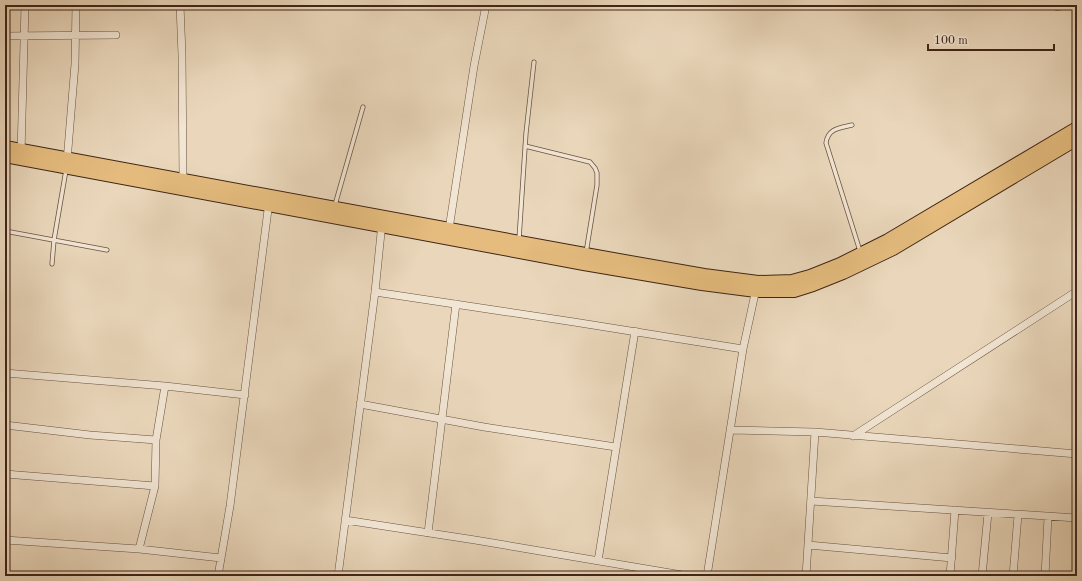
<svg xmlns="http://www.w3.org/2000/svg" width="1082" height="581" viewBox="0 0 1082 581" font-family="'Old Standard TT',serif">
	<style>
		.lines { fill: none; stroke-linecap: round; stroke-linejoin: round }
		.lane-casing { stroke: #6a5240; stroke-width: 5 }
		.street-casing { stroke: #6a5240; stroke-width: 8 }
		.primary-casing { stroke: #3f2517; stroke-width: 14 }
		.lane { stroke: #f1e5d3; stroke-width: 3.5 }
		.street { stroke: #f1e5d3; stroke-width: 7 }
		.primary { stroke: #e5bc7e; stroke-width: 12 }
	</style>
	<rect width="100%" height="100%" fill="#ead7bb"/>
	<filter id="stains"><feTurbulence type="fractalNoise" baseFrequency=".005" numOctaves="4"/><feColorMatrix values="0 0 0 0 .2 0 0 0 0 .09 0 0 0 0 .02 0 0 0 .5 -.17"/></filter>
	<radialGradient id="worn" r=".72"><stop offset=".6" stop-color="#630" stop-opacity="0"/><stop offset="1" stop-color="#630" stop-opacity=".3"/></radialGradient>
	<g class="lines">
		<defs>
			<path id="lane" d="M 852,125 C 840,128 828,128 826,143 L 860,251
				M 525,146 L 590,162 L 595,168 L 597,173 L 597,185 L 586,253
				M 335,205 L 363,107
				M 5,231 L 107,250
				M 519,239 L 526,133 L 534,62
				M 52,264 L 54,240 L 66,170"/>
			<path id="street" d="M 180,5 L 182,55 L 183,179
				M 1051,5 L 1058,7 L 1062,5
				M 1076,5 L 1077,8
				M 5,36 L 116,35
				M 21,153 L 25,5
				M 67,161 L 75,64 L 76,5
				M 449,229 L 474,66 L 486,5
				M 375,292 L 574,322 L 743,349
				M 5,373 L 165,386 L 245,395
				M 360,404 L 484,427 L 616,447
				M 5,425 L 90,435 L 156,440
				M 730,430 L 815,432 L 1077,454
				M 853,436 L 1077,291
				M 5,474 L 155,486
				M 811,501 L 1077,518
				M 345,520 L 475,540 L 688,576
				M 428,533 L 456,304
				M 5,540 L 139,549 L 221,558
				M 808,545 L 952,558
				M 139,549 L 155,486 L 156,440 L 165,386
				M 598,561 L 635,331
				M 218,576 L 230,506 L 269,202
				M 338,576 L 375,292 L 382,223
				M 707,576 L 743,349 L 756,289
				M 806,576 L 815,432
				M 950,576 L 955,510
				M 982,576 L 988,513
				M 1013,576 L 1018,515
				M 1045,576 L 1048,517
				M 1076,576 L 1077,559"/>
			<path id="primary" d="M 5,147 L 585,254 L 704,275 L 758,282 L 792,281 L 810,276 L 840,264 L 888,240 L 1077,128
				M 5,156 L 584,264 L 702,284 L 756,291 L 794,291 L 813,285 L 843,273 L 893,249 L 1077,139"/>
		</defs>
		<use href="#lane" class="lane-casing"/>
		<use href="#street" class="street-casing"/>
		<use href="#primary" class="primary-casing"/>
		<use href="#lane" class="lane"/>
		<use href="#street" class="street"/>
		<use href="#primary" class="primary"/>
	</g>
	<rect width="1082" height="581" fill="none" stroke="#ead7bb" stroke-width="20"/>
	<rect x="6" y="6" width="1070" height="569" fill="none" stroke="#3f2517" stroke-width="2"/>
	<rect x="10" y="10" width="1062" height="561" fill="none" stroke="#3f2517"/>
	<path d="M928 44v6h126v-6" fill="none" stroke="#3f2517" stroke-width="2"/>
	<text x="934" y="44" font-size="12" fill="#3f2517" stroke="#f1e5d3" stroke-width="3" paint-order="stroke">100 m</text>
	<rect width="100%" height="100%" filter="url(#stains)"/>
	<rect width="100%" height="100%" fill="url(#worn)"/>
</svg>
